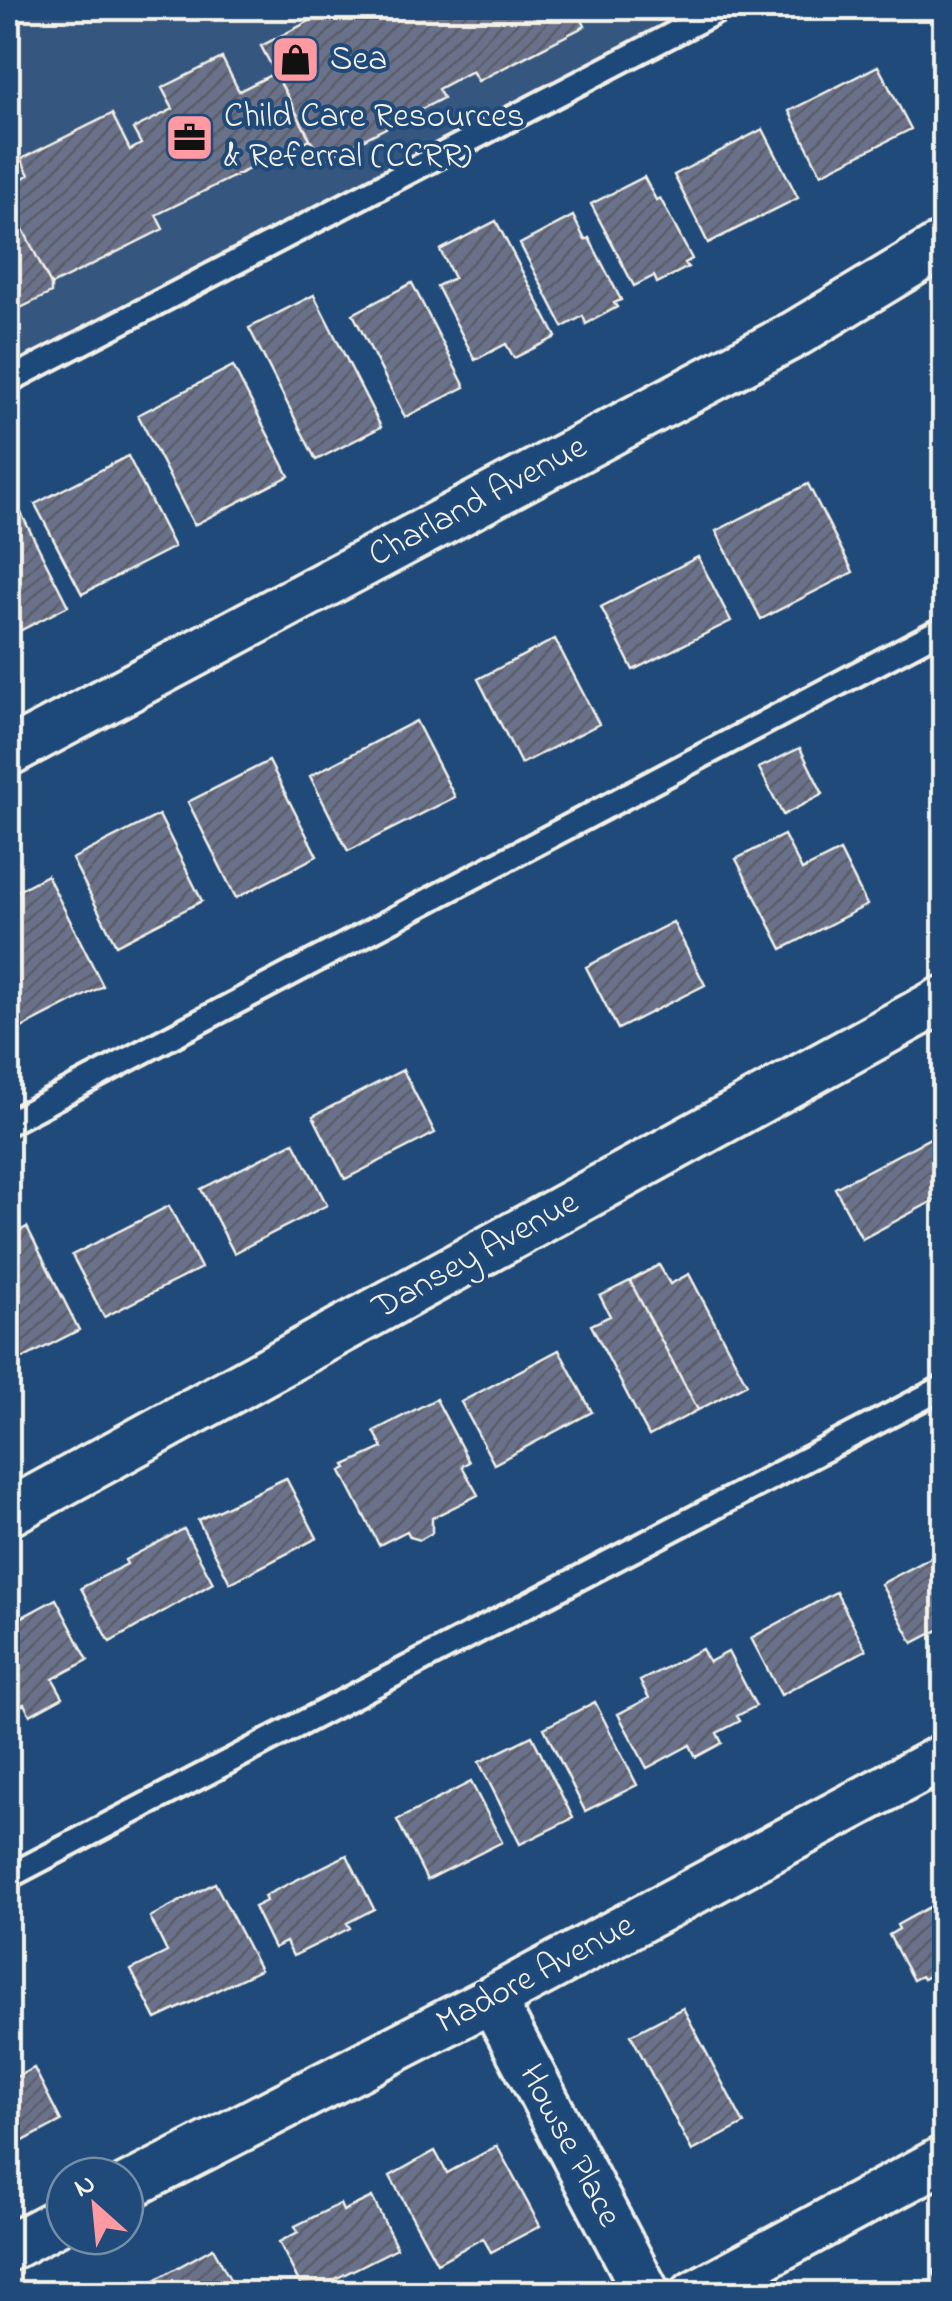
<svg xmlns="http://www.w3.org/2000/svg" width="952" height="2301" viewBox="0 0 952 2301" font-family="'Indie Flower',sans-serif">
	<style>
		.built { fill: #36567f }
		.building { fill: url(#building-hatch); stroke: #f4f1e8; stroke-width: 2.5 }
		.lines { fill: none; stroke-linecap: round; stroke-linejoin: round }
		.service-casing { stroke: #f4f1e8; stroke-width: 30 }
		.minor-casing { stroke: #f4f1e8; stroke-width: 52 }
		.service { stroke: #1f4a7a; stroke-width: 22 }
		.minor { stroke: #1f4a7a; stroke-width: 45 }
		.labels { text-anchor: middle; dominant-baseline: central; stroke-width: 8; stroke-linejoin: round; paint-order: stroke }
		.poi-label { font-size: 35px; fill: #f4f1e8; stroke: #1f4a7a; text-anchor: start }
		.street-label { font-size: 35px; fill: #f4f1e8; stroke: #1f4a7a }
	</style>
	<defs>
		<pattern id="building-hatch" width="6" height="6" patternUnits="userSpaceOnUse" patternTransform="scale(2.5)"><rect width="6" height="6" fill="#6a728b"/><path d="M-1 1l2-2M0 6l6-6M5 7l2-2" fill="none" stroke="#5a5d68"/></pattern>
	</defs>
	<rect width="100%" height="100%" fill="#1f4a7a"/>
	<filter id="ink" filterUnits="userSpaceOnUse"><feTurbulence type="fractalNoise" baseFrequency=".01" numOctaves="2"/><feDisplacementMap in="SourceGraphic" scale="20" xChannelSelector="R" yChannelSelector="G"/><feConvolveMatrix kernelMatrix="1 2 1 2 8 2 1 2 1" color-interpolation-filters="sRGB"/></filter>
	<g filter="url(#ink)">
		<path class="built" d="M 8,8 L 706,8 L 8,369 Z"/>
		<path class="building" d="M 335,8 L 576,8 L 585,26 L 478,81 L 472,71 L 438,89 L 443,98 L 322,161 L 261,46 Z
			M 222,58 L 239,91 L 275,73 L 310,139 L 156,215 L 163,229 L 51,285 L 8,199 L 8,185 L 29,175 L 21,159 L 112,114 L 130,150 L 141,144 L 133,129 L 173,109 L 162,88 Z
			M 878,66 L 911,129 L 821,174 L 789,111 Z
			M 763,129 L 798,198 L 708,243 L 674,175 Z
			M 644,177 L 656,200 L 660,198 L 692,259 L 685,263 L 688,267 L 657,283 L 654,276 L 634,286 L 591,204 Z
			M 8,199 L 51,285 L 51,293 L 8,314 Z
			M 573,216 L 585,240 L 589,238 L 621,300 L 614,303 L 617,307 L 586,324 L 583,316 L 563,327 L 520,244 Z
			M 496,221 L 556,337 L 514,358 L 506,344 L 475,360 L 437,286 L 454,278 L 440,250 Z
			M 412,283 L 465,387 L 405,417 L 353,314 Z
			M 314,295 L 381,427 L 316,460 L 249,328 Z
			M 233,366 L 289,476 L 194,525 L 138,415 Z
			M 128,456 L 174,547 L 82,594 L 35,504 Z
			M 808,484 L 853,572 L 761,619 L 716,531 Z
			M 19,509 L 68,606 L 8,637 L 8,514 Z
			M 698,557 L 731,621 L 633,670 L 601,607 Z
			M 555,639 L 599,724 L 521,764 L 478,679 Z
			M 416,721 L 455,797 L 348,851 L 310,776 Z
			M 800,748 L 823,794 L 783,815 L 759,768 Z
			M 269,761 L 317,856 L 236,898 L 188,802 Z
			M 159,815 L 202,901 L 116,945 L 72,859 Z
			M 784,835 L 802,870 L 840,851 L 867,905 L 782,949 L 736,859 Z
			M 47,875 L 103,986 L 8,1035 L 8,896 Z
			M 673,922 L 705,985 L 618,1029 L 586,967 Z
			M 403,1070 L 435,1133 L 345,1179 L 313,1116 Z
			M 934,1136 L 944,1157 L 944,1195 L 862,1239 L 835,1188 Z
			M 294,1142 L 327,1205 L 234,1253 L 201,1189 Z
			M 169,1206 L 201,1268 L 104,1317 L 72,1255 Z
			M 27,1227 L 79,1330 L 8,1366 L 8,1237 Z
			M 659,1265 L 670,1284 L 689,1274 L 747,1384 L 698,1410 L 630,1281 Z
			M 630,1281 L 698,1410 L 649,1436 L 591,1325 L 610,1316 L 600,1296 Z
			M 559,1350 L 592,1412 L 494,1464 L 461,1402 Z
			M 436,1399 L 469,1462 L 462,1466 L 478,1495 L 432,1518 L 432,1533 L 420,1540 L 410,1537 L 407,1531 L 379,1545 L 341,1471 L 347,1468 L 345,1465 L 383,1448 L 374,1431 Z
			M 286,1478 L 317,1538 L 230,1583 L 198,1520 Z
			M 184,1529 L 213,1583 L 110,1642 L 81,1588 L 127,1564 L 125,1560 Z
			M 944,1545 L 944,1627 L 913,1643 L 881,1584 L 934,1556 L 932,1552 Z
			M 836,1592 L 866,1650 L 781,1695 L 751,1638 Z
			M 56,1599 L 88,1660 L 53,1679 L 63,1697 L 30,1715 L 24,1704 L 10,1711 L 8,1705 L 8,1636 L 21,1629 L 17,1620 Z
			M 702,1649 L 709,1662 L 728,1652 L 756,1706 L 737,1716 L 740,1721 L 717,1733 L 722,1743 L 696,1757 L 690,1745 L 647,1768 L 618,1714 L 649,1698 L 640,1681 Z
			M 595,1702 L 637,1785 L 585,1811 L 544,1728 Z
			M 532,1736 L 573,1818 L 520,1844 L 479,1762 Z
			M 471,1782 L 502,1842 L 427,1880 L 397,1820 Z
			M 347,1855 L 374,1909 L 347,1923 L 350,1928 L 293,1956 L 286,1942 L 274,1948 L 254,1907 L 266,1901 L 264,1896 Z
			M 215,1883 L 260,1970 L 156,2019 L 131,1970 L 167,1952 L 150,1917 Z
			M 944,1892 L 944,1968 L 923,1979 L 921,1976 L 913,1980 L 889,1935 L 899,1929 L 897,1925 L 940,1901 L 937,1896 Z
			M 683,2008 L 744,2124 L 692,2151 L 631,2035 Z
			M 34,2068 L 61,2121 L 21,2142 L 18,2137 L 8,2142 L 8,2081 Z
			M 497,2146 L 540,2226 L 491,2252 L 483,2238 L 437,2263 L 390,2176 L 435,2151 L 447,2173 Z
			M 372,2197 L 397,2248 L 305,2294 L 279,2242 L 298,2232 L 295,2226 L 340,2204 L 343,2211 Z
			M 213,2248 L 238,2294 L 130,2294 L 164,2275 Z
			M 944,2265 L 944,2294 L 941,2294 L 944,2292 L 933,2271 Z"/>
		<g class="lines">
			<defs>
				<path id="service" d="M 8,381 L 723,8
					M 8,1123 L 944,628
					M 8,1877 L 944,1387"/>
				<path id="minor" d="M 8,753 L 797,333 L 944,244
					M 8,1513 L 944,999
					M 492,1999 L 647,2294
					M 125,2188 L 492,1999 L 944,1757
					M 8,2248 L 65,2218
					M 694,2294 L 944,2159"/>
			</defs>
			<use href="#service" class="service-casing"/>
			<use href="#minor" class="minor-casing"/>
			<use href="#service" class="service"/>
			<use href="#minor" class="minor"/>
		</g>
	</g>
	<defs>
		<symbol id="shop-square" viewBox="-11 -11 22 22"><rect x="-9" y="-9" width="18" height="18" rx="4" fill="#ff9aa2" stroke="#1f4a7a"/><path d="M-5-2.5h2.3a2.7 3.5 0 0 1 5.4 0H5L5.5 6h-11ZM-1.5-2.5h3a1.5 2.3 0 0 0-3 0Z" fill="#111"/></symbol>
		<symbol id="office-square" viewBox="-11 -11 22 22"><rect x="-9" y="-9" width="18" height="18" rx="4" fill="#ff9aa2" stroke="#1f4a7a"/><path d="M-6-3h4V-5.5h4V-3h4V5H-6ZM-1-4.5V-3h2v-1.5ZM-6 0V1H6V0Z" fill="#111"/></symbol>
	</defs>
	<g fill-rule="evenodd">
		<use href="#shop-square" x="268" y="32" width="55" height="55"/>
		<use href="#office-square" x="162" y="110" width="55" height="55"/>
	</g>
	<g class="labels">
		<g class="poi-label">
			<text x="330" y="60">Sea</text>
			<text x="224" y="117">Child Care Resources<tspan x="224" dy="40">&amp; Referral (CCRR)</tspan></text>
		</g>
		<g class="street-label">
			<text transform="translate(478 502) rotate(-28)">Charland Avenue</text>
			<text transform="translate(476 1256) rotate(-29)">Dansey Avenue</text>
			<text transform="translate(536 1975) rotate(-28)">Madore Avenue</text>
			<text transform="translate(569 2146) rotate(62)">Howse Place</text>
		</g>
	</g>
	<rect width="952" height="2301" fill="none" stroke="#1f4a7a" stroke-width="40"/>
	<rect x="20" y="20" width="912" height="2261" fill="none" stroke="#f4f1e8" stroke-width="4" filter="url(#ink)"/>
	<g transform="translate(95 2206) rotate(333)"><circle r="48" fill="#1f4a7a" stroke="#748da6" stroke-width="2.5"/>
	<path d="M0-8L18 38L0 25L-18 38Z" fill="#ff9aa2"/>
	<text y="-15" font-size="28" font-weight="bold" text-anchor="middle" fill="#f4f1e8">N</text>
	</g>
</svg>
